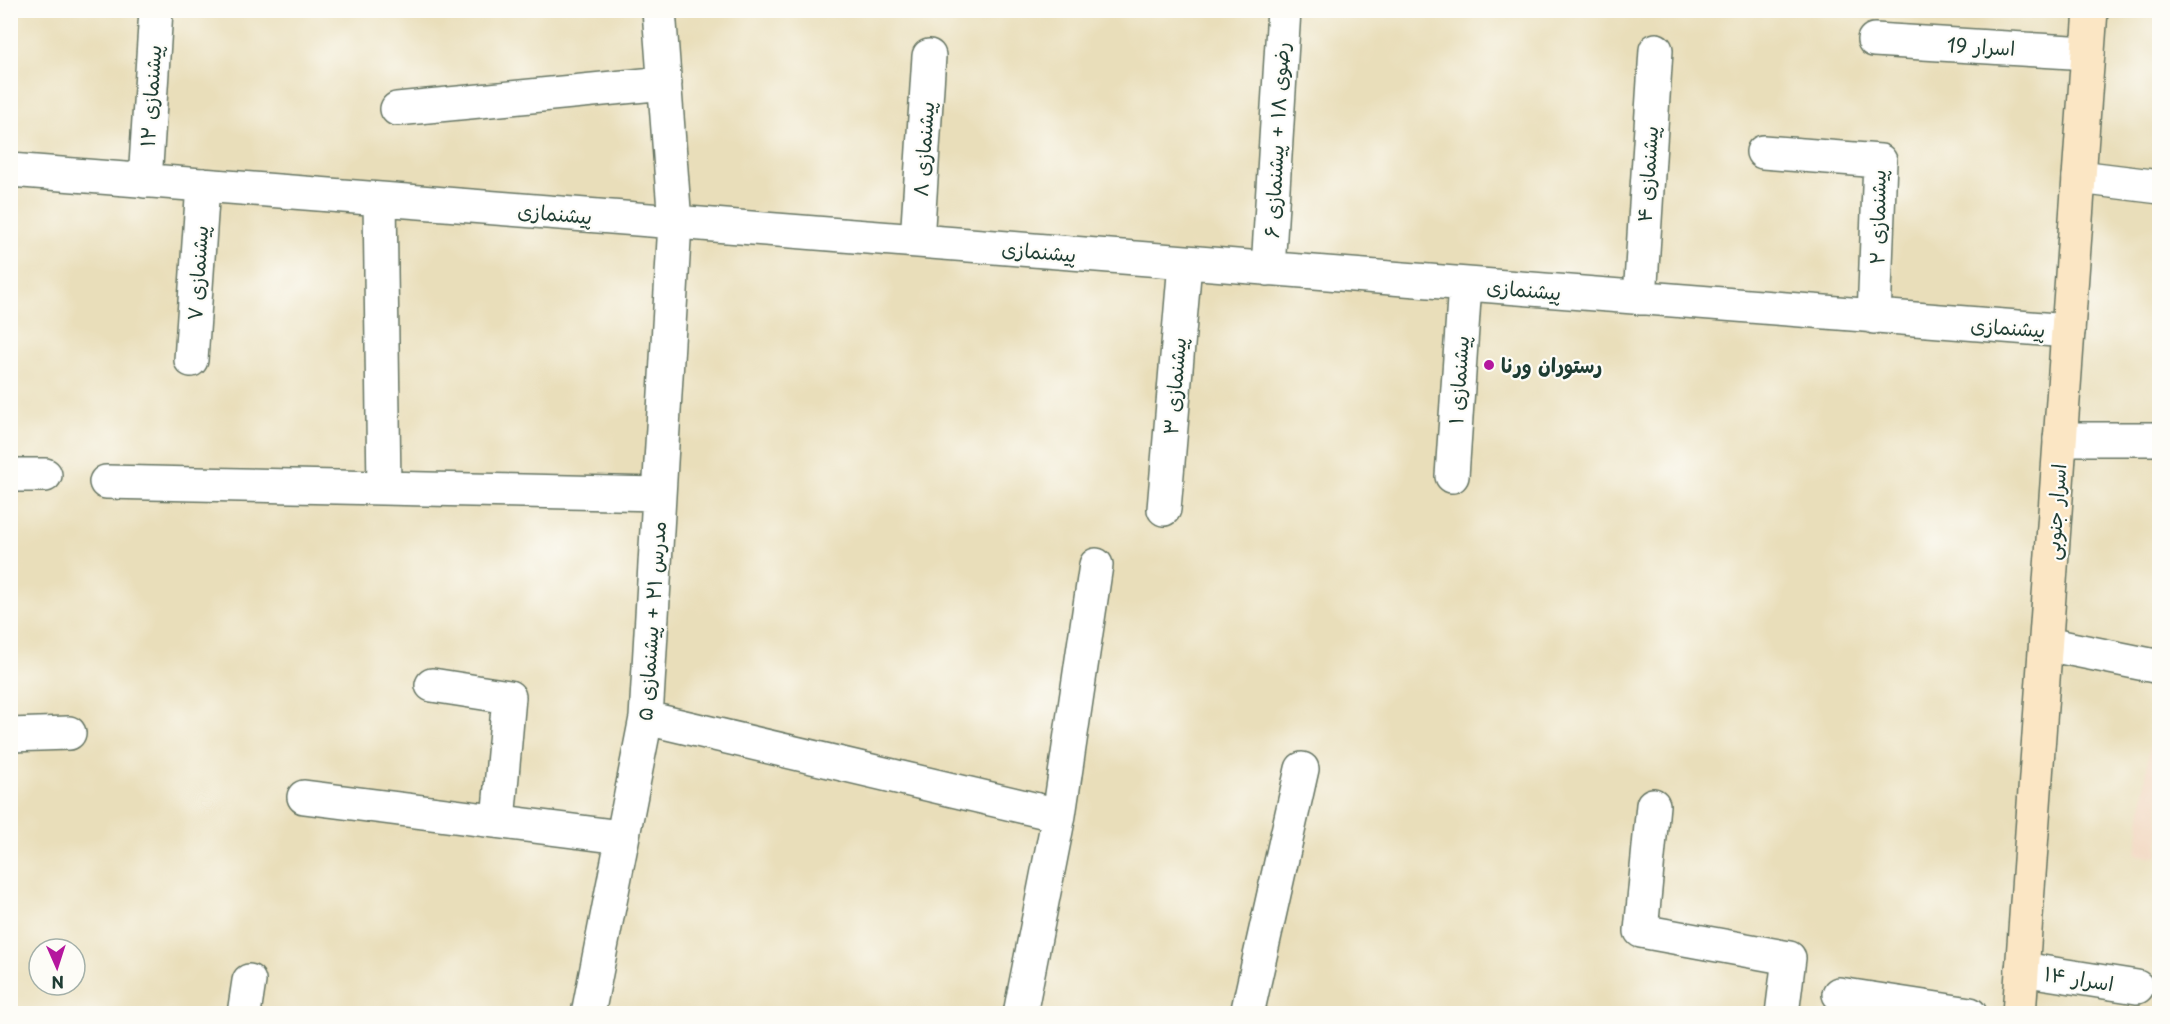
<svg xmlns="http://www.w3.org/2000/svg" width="2170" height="1024" viewBox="0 0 2170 1024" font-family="'Playpen Sans','Playpen Sans Arabic',sans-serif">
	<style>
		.built { fill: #f1d5bd }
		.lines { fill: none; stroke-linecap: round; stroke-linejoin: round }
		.minor-casing { stroke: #667563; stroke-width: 36 }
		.secondary-casing { stroke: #667563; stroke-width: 36 }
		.minor { stroke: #fff; stroke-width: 33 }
		.secondary { stroke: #fbe6c4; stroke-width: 33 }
		.poi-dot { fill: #b5179e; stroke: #fdfcf7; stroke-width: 2 }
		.labels { text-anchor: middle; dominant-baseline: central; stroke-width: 4.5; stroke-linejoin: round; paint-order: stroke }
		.street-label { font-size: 20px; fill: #1f3d34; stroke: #fdfcf7 }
		.poi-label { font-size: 20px; font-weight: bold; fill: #1f3d34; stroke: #fdfcf7; text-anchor: start }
	</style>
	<rect width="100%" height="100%" fill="#fdfcf7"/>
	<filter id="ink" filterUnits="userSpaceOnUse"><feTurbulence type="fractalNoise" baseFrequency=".0167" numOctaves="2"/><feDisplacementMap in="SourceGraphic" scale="12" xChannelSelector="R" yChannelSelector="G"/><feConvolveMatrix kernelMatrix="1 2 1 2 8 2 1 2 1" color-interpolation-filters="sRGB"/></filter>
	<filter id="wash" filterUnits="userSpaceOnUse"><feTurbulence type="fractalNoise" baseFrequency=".008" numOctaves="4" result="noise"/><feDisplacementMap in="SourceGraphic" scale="24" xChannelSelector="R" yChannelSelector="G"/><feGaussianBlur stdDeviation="1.35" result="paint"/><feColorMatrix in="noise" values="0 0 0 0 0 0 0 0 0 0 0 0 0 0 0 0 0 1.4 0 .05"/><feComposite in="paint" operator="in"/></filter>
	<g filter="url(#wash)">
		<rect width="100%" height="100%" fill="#e9deba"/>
		<path class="built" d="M 2159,674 L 2159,857 L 2136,855 Z"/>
	</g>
	<g filter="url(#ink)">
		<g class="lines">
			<defs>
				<path id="minor" d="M 1874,40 L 2088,53
					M 397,109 L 665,83
					M 1763,152 L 1880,161 L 1874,317
					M 10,170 L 2068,331
					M 2079,177 L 2160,187
					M 145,181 L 156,10
					M 380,199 L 384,488
					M 917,241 L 929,56
					M 1268,269 L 1284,10
					M 1640,298 L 1656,50
					M 191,360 L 203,185
					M 2060,439 L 2160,439
					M 10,475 L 45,475
					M 1452,476 L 1465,284
					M 106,482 L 659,494
					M 1164,509 L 1185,263
					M 2046,644 L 2160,667
					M 432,685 L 509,697 L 498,821
					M 646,718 L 1059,815 L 1020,1014
					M 10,735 L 69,733
					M 304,797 L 621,837
					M 1653,805 L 1641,931 L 1789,958 L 1782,1014
					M 1059,815 L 1096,565
					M 2022,969 L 2137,987
					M 1839,994 L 1970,1014
					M 244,1014 L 249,981
					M 588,1014 L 646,718 L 675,223 L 659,10
					M 1247,1014 L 1302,769"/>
				<path id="secondary" d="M 2019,1014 L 2091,10"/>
			</defs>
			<use href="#minor" class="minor-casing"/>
			<use href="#secondary" class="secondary-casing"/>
			<use href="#minor" class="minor"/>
			<use href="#secondary" class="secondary"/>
		</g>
	</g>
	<circle class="poi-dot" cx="1489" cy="365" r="6"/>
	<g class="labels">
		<g class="street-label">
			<text transform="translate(1981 46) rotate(3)">اسرار 19</text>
			<text transform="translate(150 96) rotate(-86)">پیشنمازی ۱۲</text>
			<text transform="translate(1276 140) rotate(-87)">رضوی ۱۸ + پیشنمازی ۶</text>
			<text transform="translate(923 149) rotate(-86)">پیشنمازی ۸</text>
			<text transform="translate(1647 174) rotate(-86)">پیشنمازی ۴</text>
			<text transform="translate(555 213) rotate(5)">پیشنمازی</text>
			<text transform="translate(1877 217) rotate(-89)">پیشنمازی ۲</text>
			<text transform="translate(1039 251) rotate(5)">پیشنمازی</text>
			<text transform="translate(197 273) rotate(-86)">پیشنمازی ۷</text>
			<text transform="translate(1524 289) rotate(5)">پیشنمازی</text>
			<text transform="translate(2008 327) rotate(4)">پیشنمازی</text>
			<text transform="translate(1458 380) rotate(-86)">پیشنمازی ۱</text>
			<text transform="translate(1174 386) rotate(-85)">پیشنمازی ۳</text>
			<text transform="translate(2055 512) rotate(-86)">اسرار جنوبی</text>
			<text transform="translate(651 621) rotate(-86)">مدرس ۲۱ + پیشنمازی ۵</text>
			<text transform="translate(2079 978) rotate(9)">اسرار ۱۴</text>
		</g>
		<g class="poi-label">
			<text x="1501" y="365">رستوران ورنا</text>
		</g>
	</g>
	<rect width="2170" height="1024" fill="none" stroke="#fdfcf7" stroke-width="36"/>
	<g transform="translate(57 967) rotate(177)"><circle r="28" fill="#fdfcf7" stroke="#a4b0a9" stroke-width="1.5"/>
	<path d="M0-4.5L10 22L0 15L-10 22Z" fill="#b5179e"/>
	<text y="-9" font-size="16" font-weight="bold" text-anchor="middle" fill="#1f3d34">N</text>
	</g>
</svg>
